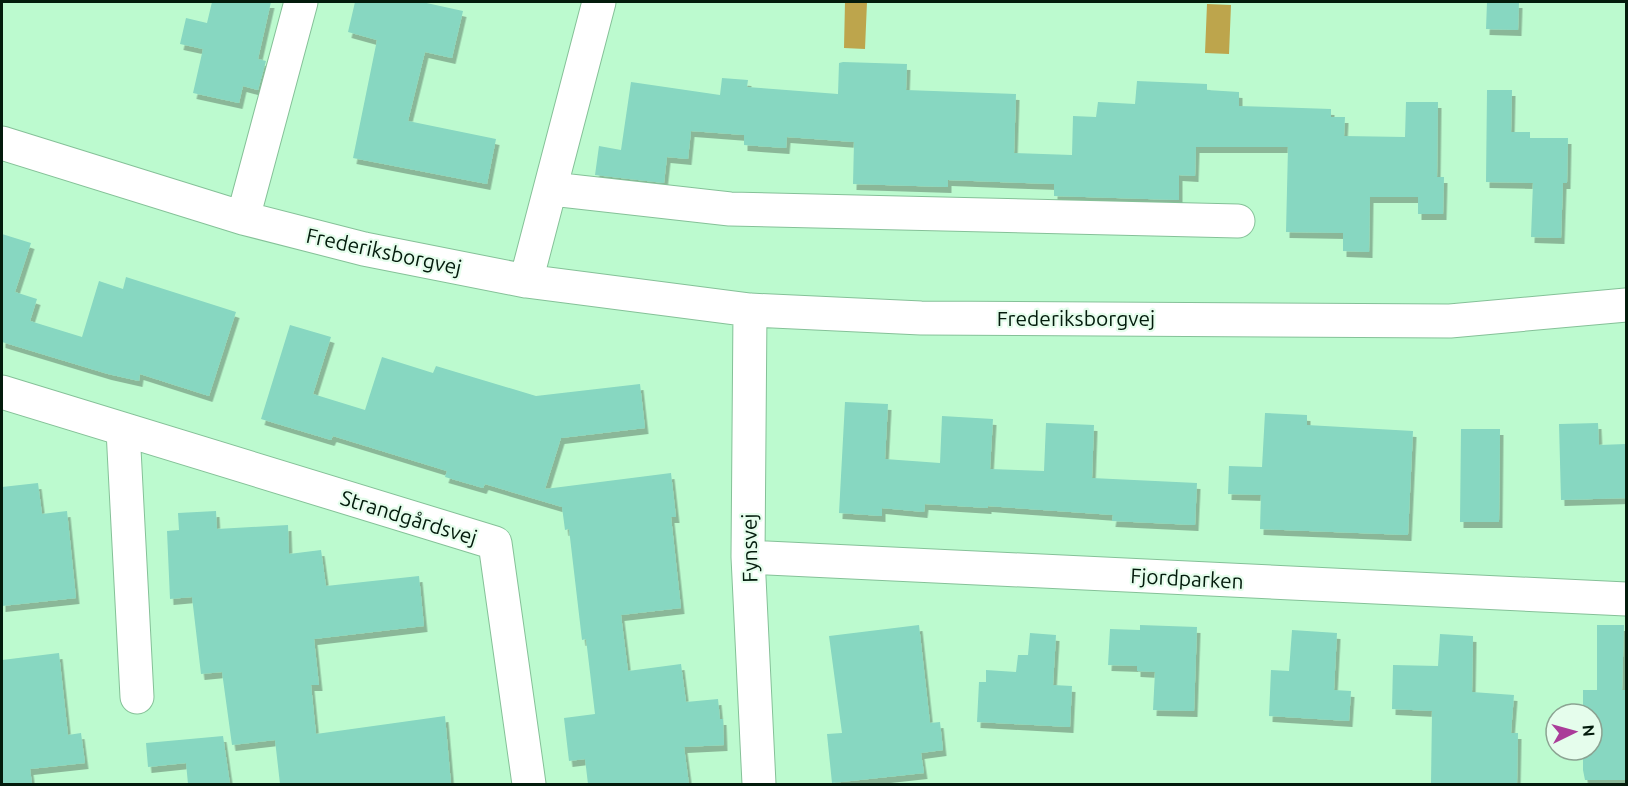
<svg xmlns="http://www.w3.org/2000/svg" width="1628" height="786" viewBox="0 0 1628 786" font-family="Ubuntu,sans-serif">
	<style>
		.water { fill: #bda54c }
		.building { fill: #87d7c1; filter: url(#shadow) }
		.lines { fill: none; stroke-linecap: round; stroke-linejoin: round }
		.minor-casing { stroke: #85c198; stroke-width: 35 }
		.minor { stroke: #fff; stroke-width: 33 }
		.labels { text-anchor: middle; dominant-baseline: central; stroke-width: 4.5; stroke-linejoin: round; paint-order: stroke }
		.street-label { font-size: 21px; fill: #031b0c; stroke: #e5fdec }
	</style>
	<defs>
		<filter id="shadow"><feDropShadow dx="3.5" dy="6" stdDeviation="0" flood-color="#0004"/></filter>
	</defs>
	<rect width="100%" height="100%" fill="#bcfacf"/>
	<path class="water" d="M 845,2 L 867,2 L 865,49 L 844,48 Z
		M 1207,4 L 1231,5 L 1229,54 L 1205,53 Z"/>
	<path class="building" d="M 212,2 L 271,2 L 258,59 L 266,61 L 258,90 L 243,86 L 239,103 L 193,93 L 203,49 L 180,44 L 186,18 L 207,23 Z
		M 355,2 L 422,2 L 463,11 L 452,58 L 425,52 L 408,121 L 496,139 L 487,184 L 353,158 L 377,40 L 348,32 Z
		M 1487,2 L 1519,2 L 1518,30 L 1486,29 Z
		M 843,62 L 907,64 L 906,90 L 1016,94 L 1014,153 L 1072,155 L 1073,116 L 1096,117 L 1098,102 L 1135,104 L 1137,81 L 1207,84 L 1207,90 L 1239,92 L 1239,106 L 1331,109 L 1331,117 L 1345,117 L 1344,136 L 1405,137 L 1406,102 L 1438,102 L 1437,177 L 1444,177 L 1443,214 L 1418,214 L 1418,197 L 1370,197 L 1369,252 L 1343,251 L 1343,233 L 1286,232 L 1288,147 L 1196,147 L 1195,176 L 1179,175 L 1179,200 L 1054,196 L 1054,184 L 948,180 L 948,187 L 853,184 L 854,142 L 787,137 L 786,148 L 744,145 L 744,135 L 691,131 L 688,159 L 667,157 L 664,183 L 595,175 L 599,146 L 621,150 L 631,82 L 720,95 L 722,78 L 748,80 L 747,87 L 838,94 L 839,63 Z
		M 1487,90 L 1512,90 L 1511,132 L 1530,132 L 1530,138 L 1568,138 L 1567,183 L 1563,183 L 1561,238 L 1531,237 L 1533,183 L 1486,182 Z
		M 2,234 L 31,243 L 15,292 L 37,299 L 30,321 L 82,337 L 99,281 L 123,289 L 126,277 L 236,312 L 209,396 L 140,374 L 139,381 L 108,374 L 2,342 Z
		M 290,325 L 331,337 L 313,394 L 365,410 L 382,357 L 433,373 L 436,366 L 536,396 L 640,384 L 645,428 L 561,438 L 545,489 L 671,473 L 676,517 L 671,517 L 681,608 L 621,615 L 628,671 L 681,664 L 686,702 L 718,699 L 720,719 L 723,719 L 724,745 L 684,747 L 689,784 L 588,784 L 585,759 L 569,761 L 564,718 L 595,714 L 586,639 L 582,640 L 569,529 L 565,530 L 562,507 L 485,484 L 483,488 L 445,477 L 447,471 L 333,436 L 331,440 L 261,419 Z
		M 845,402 L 888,404 L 885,459 L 940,463 L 942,416 L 993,419 L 990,469 L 1044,471 L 1046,423 L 1094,425 L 1092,478 L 1197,483 L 1195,525 L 1112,521 L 1113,515 L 988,506 L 988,508 L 925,504 L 924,512 L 882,508 L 882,516 L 839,513 Z
		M 1265,413 L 1307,415 L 1307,425 L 1413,431 L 1408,535 L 1260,529 L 1261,495 L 1228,494 L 1229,466 L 1262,467 Z
		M 1598,423 L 1599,445 L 1626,444 L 1626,498 L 1561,500 L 1559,424 Z
		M 1461,429 L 1500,429 L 1499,522 L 1460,522 Z
		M 38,483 L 42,514 L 67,511 L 76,598 L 2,606 L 2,487 Z
		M 216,511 L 217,529 L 288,525 L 289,554 L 321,550 L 326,586 L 419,576 L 424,626 L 314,639 L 319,685 L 311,685 L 316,734 L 445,716 L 451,784 L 280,784 L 275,740 L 232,745 L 222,672 L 201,674 L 192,597 L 170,599 L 167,531 L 179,530 L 178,513 Z
		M 919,625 L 930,723 L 940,722 L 943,750 L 921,753 L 924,773 L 832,783 L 827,734 L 842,733 L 829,636 Z
		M 1140,625 L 1197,627 L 1194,711 L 1153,710 L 1155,672 L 1137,671 L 1137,666 L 1108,665 L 1110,629 L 1140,630 Z
		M 1597,625 L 1624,625 L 1622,690 L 1626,690 L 1626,780 L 1585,780 L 1583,770 L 1583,750 L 1592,750 L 1592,714 L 1583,714 L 1583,690 L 1597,690 Z
		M 1292,630 L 1337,633 L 1334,690 L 1351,691 L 1349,721 L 1269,716 L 1271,670 L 1289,671 Z
		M 1030,633 L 1056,635 L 1053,685 L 1072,686 L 1070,727 L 977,722 L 979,682 L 986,682 L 986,670 L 1016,672 L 1018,655 L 1028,655 Z
		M 1440,634 L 1473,636 L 1472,692 L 1514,695 L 1511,733 L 1518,733 L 1517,784 L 1431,784 L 1432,711 L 1392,709 L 1393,665 L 1438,666 Z
		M 59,653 L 68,735 L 81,733 L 85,763 L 30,769 L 32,784 L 2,784 L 2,660 Z
		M 223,736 L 230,784 L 188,784 L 186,763 L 148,767 L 146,743 Z"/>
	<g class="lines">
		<defs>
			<path id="minor" d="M 2,143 L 243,218 L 364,249 L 526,281 L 750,310 L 921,318 L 1450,321 L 1626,305
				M 552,189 L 730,209 L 1238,221
				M 243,218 L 301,2
				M 526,281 L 599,2
				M 750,310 L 748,557 L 759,784
				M 2,392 L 495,543 L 529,784
				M 123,430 L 137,697
				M 748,557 L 1626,599"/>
		</defs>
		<use href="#minor" class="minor-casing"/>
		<use href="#minor" class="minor"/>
	</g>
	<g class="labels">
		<g class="street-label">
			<text transform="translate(384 251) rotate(12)">Frederiksborgvej</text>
			<text x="1076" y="318">Frederiksborgvej</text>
			<text transform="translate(409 517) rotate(17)">Strandgårdsvej</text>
			<text transform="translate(749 548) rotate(-91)">Fynsvej</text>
			<text transform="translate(1187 578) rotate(3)">Fjordparken</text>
		</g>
	</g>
	<rect width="1628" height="786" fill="none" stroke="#031b0c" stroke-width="6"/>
	<g transform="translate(1574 732) rotate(85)"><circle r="28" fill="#e5fdec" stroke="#8ba392" stroke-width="1.5"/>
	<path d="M0-4.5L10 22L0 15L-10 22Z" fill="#aa3c99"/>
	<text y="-9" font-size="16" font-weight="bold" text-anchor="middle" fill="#031b0c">N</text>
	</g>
</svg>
